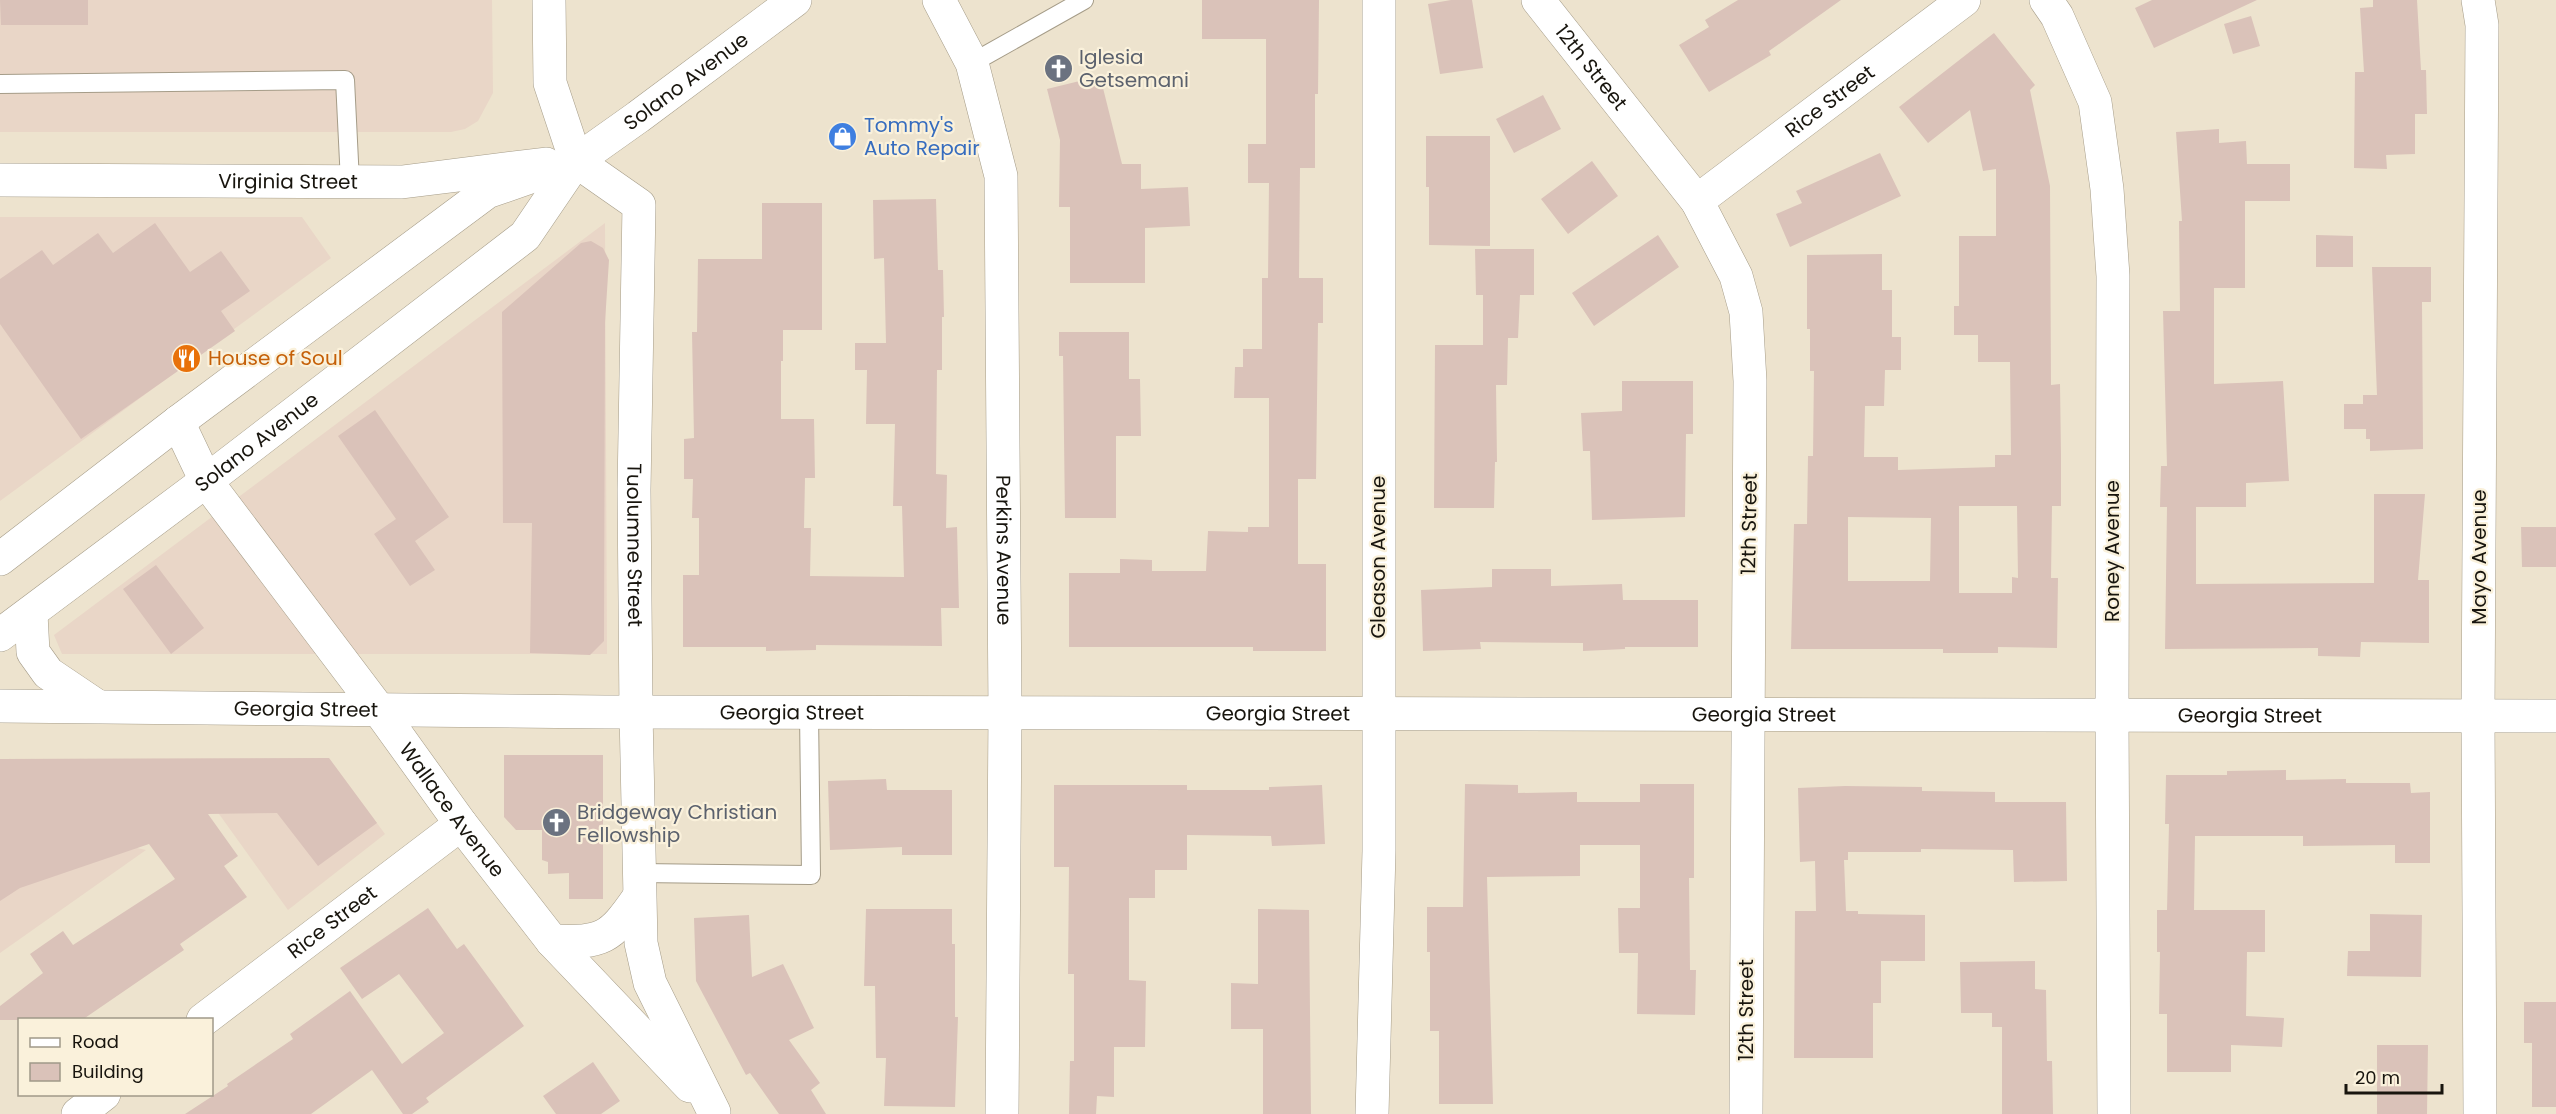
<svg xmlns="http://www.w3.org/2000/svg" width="2556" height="1114" viewBox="0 0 2556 1114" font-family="Poppins,sans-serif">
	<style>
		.commercial { fill: #e9d6c7 }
		.building { fill: #dac2b9; fill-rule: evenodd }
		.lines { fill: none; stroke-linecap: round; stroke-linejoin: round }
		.service-casing { stroke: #a59c88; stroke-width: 20 }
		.minor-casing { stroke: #a59c88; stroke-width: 34 }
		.tertiary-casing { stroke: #a59c88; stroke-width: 34 }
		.secondary-casing { stroke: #a59c88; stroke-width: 34 }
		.service { stroke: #fff; stroke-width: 18 }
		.minor { stroke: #fff; stroke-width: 33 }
		.tertiary { stroke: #fff; stroke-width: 33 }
		.secondary { stroke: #fff; stroke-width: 33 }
		.labels { text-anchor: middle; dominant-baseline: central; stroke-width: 4.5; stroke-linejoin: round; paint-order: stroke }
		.worship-label { font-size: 20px; fill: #5b616d; stroke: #faf1db; text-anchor: start }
		.street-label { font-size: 20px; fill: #18150e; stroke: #faf1db }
		.shop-label { font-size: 20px; fill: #366cbe; stroke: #faf1db; text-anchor: start }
		.food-label { font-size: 20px; fill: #c56008; stroke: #faf1db; text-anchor: start }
	</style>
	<rect width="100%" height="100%" fill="#ede3ce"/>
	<path class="commercial" d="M 0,0 L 492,0 L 493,93 L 478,121 L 465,129 L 451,132 L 0,132 Z
		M 0,217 L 302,217 L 331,258 L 0,501 Z
		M 605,223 L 607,654 L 62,654 L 54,635 Z
		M 329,758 L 385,834 L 288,910 L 209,800 L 137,848 L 146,850 L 0,953 L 0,759 Z"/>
	<path class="building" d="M 0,0 L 88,0 L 88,25 L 1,25 Z
		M 1202,0 L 1319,0 L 1318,94 L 1315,94 L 1315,168 L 1300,168 L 1299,278 L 1323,278 L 1323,323 L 1318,323 L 1316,479 L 1298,479 L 1298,564 L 1326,564 L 1326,651 L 1253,651 L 1253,647 L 1069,647 L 1069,573 L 1120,573 L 1120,559 L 1152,560 L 1152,571 L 1206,571 L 1208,531 L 1248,532 L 1248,527 L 1269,527 L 1269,398 L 1234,398 L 1235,367 L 1243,367 L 1243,349 L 1262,349 L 1262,278 L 1268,278 L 1269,183 L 1248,183 L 1248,144 L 1266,144 L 1266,39 L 1202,39 Z
		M 1451,0 L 1472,0 L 1483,68 L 1440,74 L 1428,4 Z
		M 1738,0 L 1841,0 L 1769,51 L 1771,55 L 1709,92 L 1679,45 L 1709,27 L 1705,20 Z
		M 2152,0 L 2257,0 L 2154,48 L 2135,8 Z
		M 2373,0 L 2417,0 L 2421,70 L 2426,70 L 2427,114 L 2415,114 L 2415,154 L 2386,155 L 2387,169 L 2354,168 L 2355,72 L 2364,72 L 2360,8 L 2373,7 Z
		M 2251,16 L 2260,46 L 2233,54 L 2224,24 Z
		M 1994,33 L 2035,85 L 2030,90 L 2050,186 L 2051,385 L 2060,384 L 2061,455 L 2061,506 L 2052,506 L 2051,578 L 2058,578 L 2057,648 L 1998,647 L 1998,653 L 1943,653 L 1943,649 L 1791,649 L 1794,524 L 1807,524 L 1808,456 L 1813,456 L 1814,371 L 1810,371 L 1810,329 L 1807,329 L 1807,255 L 1882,254 L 1882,290 L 1892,290 L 1892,337 L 1901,337 L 1901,370 L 1885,370 L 1884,406 L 1865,406 L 1864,457 L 1898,457 L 1898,470 L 1995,467 L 1995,455 L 2011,455 L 2010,362 L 1978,362 L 1978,335 L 1954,335 L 1954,306 L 1959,306 L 1959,236 L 1996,236 L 1996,169 L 1983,171 L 1970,110 L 1928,143 L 1899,107 ZM 1959,506 L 2017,506 L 2018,578 L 2012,577 L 2012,593 L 1959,593 ZM 1848,517 L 1931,518 L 1930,581 L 1848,581 Z
		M 1100,76 L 1122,164 L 1141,164 L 1141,189 L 1188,187 L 1190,226 L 1145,228 L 1145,283 L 1070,283 L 1070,207 L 1059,207 L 1060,140 L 1047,89 Z
		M 1543,95 L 1561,129 L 1514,153 L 1496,119 Z
		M 2219,129 L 2219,143 L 2246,141 L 2247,164 L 2290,164 L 2290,201 L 2245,201 L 2245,288 L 2214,288 L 2214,384 L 2283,381 L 2289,481 L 2246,483 L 2246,507 L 2196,507 L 2196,584 L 2374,583 L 2374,494 L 2425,494 L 2418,580 L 2429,580 L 2429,643 L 2361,642 L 2360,657 L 2318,656 L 2318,648 L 2165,649 L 2167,507 L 2160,507 L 2161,466 L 2167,466 L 2163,311 L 2180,311 L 2179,221 L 2182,221 L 2176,132 Z
		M 1426,136 L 1490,136 L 1490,246 L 1429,245 L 1429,187 L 1426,187 Z
		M 1880,153 L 1901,196 L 1790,247 L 1776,214 L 1802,203 L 1796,191 Z
		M 1592,161 L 1618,196 L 1568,234 L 1541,199 Z
		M 936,199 L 938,270 L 943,270 L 944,317 L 942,317 L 942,370 L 937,370 L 936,474 L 947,475 L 946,528 L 957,527 L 959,608 L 941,608 L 942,646 L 816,645 L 816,650 L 766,651 L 766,647 L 683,647 L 683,575 L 699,575 L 699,518 L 692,518 L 693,479 L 684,479 L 684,439 L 694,438 L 692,332 L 697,332 L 698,259 L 762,259 L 762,203 L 822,203 L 822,330 L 783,330 L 783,361 L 781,361 L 781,419 L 814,419 L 815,478 L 805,478 L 804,528 L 811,528 L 810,576 L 904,577 L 902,506 L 893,506 L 895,424 L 866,424 L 867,370 L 855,370 L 855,343 L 886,343 L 884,258 L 874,259 L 873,200 Z
		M 155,223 L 190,272 L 221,251 L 250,291 L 221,311 L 235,331 L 81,439 L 0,324 L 0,279 L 42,250 L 53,265 L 98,233 L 113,253 Z
		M 1658,235 L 1679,267 L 1594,326 L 1572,293 Z
		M 2316,235 L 2353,236 L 2353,267 L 2316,267 Z
		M 591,241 L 603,248 L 609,260 L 605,322 L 604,641 L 590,655 L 530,653 L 532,523 L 503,523 L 502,312 L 581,243 Z
		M 1475,249 L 1534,249 L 1534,295 L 1520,295 L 1518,338 L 1508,338 L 1507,385 L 1496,385 L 1497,462 L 1495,462 L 1494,508 L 1434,508 L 1435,345 L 1483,345 L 1483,295 L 1476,295 Z
		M 2372,267 L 2431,267 L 2431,302 L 2422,302 L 2423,449 L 2370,451 L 2370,439 L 2366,439 L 2366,429 L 2344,429 L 2344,404 L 2363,404 L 2363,395 L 2377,395 Z
		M 1059,332 L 1129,332 L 1129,379 L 1140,379 L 1141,436 L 1116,436 L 1116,518 L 1065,518 L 1063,356 L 1059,356 Z
		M 1622,381 L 1693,381 L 1693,434 L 1686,434 L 1685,517 L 1592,520 L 1590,451 L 1583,451 L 1581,413 L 1622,411 Z
		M 375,410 L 449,517 L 415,541 L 435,570 L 410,586 L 374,534 L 396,519 L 338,436 Z
		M 2521,527 L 2556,527 L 2556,567 L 2522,567 Z
		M 156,565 L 204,628 L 171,654 L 123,589 Z
		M 1492,569 L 1551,569 L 1551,586 L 1622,584 L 1623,600 L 1698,600 L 1698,647 L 1625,647 L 1625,649 L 1583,651 L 1583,643 L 1480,642 L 1481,649 L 1423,651 L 1421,590 L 1492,587 Z
		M 504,755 L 603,755 L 603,899 L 569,899 L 569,873 L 548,874 L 548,862 L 542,860 L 542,830 L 516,830 L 504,817 Z
		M 329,758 L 377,823 L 318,866 L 277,813 L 208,814 L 238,856 L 224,866 L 247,897 L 180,944 L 184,950 L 82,1020 L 0,1020 L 0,1006 L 43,973 L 30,954 L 63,931 L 73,945 L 175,879 L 149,844 L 20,888 L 0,901 L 0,759 Z
		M 2286,770 L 2286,780 L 2346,779 L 2346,783 L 2410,783 L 2411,793 L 2430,792 L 2430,863 L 2395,863 L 2395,845 L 2303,846 L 2303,836 L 2195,836 L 2194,910 L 2265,910 L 2265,952 L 2247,952 L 2246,1016 L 2284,1018 L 2282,1047 L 2231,1045 L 2231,1072 L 2167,1072 L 2167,1014 L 2159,1014 L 2160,952 L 2157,952 L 2157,910 L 2167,910 L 2169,824 L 2165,824 L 2166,775 L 2227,775 L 2227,771 Z
		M 886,779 L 887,790 L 952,790 L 952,855 L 902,855 L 902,847 L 830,850 L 828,781 Z
		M 1465,784 L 1518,785 L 1518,793 L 1577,792 L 1577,802 L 1640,802 L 1640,784 L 1694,784 L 1694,878 L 1689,878 L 1690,970 L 1696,970 L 1695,1015 L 1637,1014 L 1638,953 L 1619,953 L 1618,908 L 1640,908 L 1640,845 L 1580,845 L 1580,876 L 1487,877 L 1493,1104 L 1439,1104 L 1439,1031 L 1430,1031 L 1430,952 L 1427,952 L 1427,907 L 1463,907 Z
		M 1054,785 L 1187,785 L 1187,790 L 1269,790 L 1269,787 L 1322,785 L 1325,844 L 1272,846 L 1271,836 L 1187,835 L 1187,870 L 1155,870 L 1155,898 L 1129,898 L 1129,980 L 1146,981 L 1145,1047 L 1114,1047 L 1114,1097 L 1097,1096 L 1096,1114 L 1069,1114 L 1070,1061 L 1074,1061 L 1074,974 L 1068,974 L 1069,867 L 1054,867 Z
		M 1845,786 L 1922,787 L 1922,791 L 1995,792 L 1995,802 L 2066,802 L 2067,881 L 2014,882 L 2013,850 L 1921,849 L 1921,852 L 1848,852 L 1848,860 L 1844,860 L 1846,911 L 1858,911 L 1858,914 L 1925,915 L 1925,961 L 1881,961 L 1881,1003 L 1873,1003 L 1873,1058 L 1794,1058 L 1795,911 L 1816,911 L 1815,861 L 1800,862 L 1798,788 Z
		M 428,908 L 457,949 L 464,944 L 524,1026 L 426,1098 L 429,1102 L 412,1114 L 403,1114 L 372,1070 L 311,1114 L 185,1114 L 228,1086 L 227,1084 L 293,1039 L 290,1034 L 350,991 L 402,1064 L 444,1033 L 399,974 L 362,999 L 340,968 Z
		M 866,909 L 952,909 L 952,944 L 955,944 L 955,1017 L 958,1017 L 955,1107 L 884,1106 L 886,1058 L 876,1058 L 875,986 L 864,986 Z
		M 1258,909 L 1309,910 L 1311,1114 L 1263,1114 L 1263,1029 L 1231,1029 L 1231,983 L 1258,984 Z
		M 2370,914 L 2422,915 L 2421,977 L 2347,976 L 2348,951 L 2370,951 Z
		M 749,915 L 752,977 L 783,964 L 814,1028 L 789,1040 L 820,1083 L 811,1090 L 826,1114 L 779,1114 L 750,1073 L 746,1075 L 696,981 L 694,918 Z
		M 2035,961 L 2035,989 L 2046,990 L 2047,1061 L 2052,1061 L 2053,1114 L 2002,1114 L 2002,1027 L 1992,1027 L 1992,1013 L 1961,1013 L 1960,962 Z
		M 2524,1002 L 2556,1002 L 2556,1107 L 2532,1107 L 2532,1043 L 2524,1043 Z
		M 2377,1045 L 2428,1045 L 2427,1114 L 2377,1114 Z
		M 593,1062 L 620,1101 L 601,1114 L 556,1114 L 543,1096 Z"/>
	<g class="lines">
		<defs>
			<path id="service" d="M 972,63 L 1084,0
				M 0,84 L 345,80 L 350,182
				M 639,873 L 811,875 L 809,712"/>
			<g id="minor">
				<path id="s1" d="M 939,0 L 972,63 L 1001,176 L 1005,712 L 1002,1114"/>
				<path id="s2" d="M 1538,0 L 1697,201 L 1736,276 L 1746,312 L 1750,381 L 1746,1114"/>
				<path d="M 2046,0 L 2057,16 L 2095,102 L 2107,189 L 2113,276 L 2112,715 L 2114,1114"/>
				<path d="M 2478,0 L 2482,25 L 2478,715 L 2480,1114"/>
				<path id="s3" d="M 0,180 L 402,182 L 546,164"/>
				<path id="s4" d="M 1697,201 L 1964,0"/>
				<path id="s5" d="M 203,1020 L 461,824"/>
				<path d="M 78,1114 L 104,1094"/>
				<path d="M 1372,1114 L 1379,851 L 1379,0"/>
			</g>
			<g id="tertiary">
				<path id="s6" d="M 576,161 L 639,205 L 634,490 L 636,712 L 641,943 L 650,983 L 714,1112"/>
				<path id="s7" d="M 178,422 L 206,481 L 379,710 L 461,824 L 552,941 L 690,1086"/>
				<path d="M 552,941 C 603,943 610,939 639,897"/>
			</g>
			<g id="secondary">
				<path d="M 549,0 L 550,83 L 576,161"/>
				<path id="s8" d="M 0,559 L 178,422 L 487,192 L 576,161 L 638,117 L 795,0"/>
				<path d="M 31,614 L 33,652 L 48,673 L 97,706"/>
				<path id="s9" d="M 0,635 L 206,481 L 525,236 L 576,161"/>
				<path id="s10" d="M 0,706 L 605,712 L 2556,716"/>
			</g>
		</defs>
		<use href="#service" class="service-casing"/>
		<use href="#minor" class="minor-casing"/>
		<use href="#tertiary" class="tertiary-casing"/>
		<use href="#secondary" class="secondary-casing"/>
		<use href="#service" class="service"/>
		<use href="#minor" class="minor"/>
		<use href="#tertiary" class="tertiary"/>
		<use href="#secondary" class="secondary"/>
	</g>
	<defs>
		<symbol id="church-disc" viewBox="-11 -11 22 22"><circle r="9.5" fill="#6b7280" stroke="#faf1db"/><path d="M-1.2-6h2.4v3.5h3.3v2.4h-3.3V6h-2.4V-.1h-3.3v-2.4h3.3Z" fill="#fff"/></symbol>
		<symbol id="shop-disc" viewBox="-11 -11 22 22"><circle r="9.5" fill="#3f7fe0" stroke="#faf1db"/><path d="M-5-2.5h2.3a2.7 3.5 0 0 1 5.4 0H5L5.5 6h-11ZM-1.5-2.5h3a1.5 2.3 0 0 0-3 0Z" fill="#fff"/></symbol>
		<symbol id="restaurant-disc" viewBox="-11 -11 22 22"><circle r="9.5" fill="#e8710a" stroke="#faf1db"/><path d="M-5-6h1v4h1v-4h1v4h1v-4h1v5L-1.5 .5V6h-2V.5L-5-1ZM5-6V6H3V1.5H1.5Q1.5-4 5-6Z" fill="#fff"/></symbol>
	</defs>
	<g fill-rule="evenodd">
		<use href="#church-disc" x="1042" y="52" width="33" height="33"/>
		<use href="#shop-disc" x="826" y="120" width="33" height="33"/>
		<use href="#restaurant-disc" x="170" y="342" width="33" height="33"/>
		<use href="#church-disc" x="540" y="806" width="33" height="33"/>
	</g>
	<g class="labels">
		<g class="worship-label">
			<text x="1079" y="57">Iglesia<tspan x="1079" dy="23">Getsemani</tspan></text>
			<text x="577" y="812">Bridgeway Christian<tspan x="577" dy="23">Fellowship</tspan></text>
		</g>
		<g class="street-label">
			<text stroke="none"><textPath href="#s2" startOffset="86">12th Street</textPath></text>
			<text stroke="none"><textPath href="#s8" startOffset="840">Solano Avenue</textPath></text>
			<text stroke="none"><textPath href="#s4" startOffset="166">Rice Street</textPath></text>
			<text stroke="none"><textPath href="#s3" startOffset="288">Virginia Street</textPath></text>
			<text stroke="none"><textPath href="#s9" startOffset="321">Solano Avenue</textPath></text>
			<text transform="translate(1749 524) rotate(-89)">12th Street</text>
			<text stroke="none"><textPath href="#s6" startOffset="417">Tuolumne Street</textPath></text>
			<text stroke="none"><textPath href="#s1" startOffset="562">Perkins Avenue</textPath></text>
			<text transform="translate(2112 551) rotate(-90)">Roney Avenue</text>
			<text transform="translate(1378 557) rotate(-90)">Gleason Avenue</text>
			<text transform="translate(2479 557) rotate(-90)">Mayo Avenue</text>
			<text stroke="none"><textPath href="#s10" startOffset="306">Georgia Street</textPath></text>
			<text stroke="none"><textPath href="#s10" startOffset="792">Georgia Street</textPath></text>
			<text stroke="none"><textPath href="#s10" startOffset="1278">Georgia Street</textPath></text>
			<text stroke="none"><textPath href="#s10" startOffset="1764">Georgia Street</textPath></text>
			<text stroke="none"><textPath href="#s10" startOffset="2250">Georgia Street</textPath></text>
			<text stroke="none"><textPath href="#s7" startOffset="476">Wallace Avenue</textPath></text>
			<text stroke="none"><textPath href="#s5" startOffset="162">Rice Street</textPath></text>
			<text transform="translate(1746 1010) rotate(-90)">12th Street</text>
		</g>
		<g class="shop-label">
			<text x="864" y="125">Tommy's<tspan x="864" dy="23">Auto Repair</tspan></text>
		</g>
		<g class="food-label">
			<text x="208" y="358">House of Soul</text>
		</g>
	</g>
	<rect x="18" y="1018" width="195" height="78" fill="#faf1db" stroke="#a09989" stroke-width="1.5"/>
	<rect x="30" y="1038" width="30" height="9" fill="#ffffff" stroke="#a09989" stroke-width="1.5"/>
	<text x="72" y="1048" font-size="18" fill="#18150e">Road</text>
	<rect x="30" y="1063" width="30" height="18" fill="#dac2b9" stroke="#a09989" stroke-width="1.5"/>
	<text x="72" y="1078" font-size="18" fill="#18150e">Building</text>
	<path d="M2346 1084v9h96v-9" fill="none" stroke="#18150e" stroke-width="3"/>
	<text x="2355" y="1084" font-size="18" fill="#18150e" stroke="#faf1db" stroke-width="4.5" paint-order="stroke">20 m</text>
</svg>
